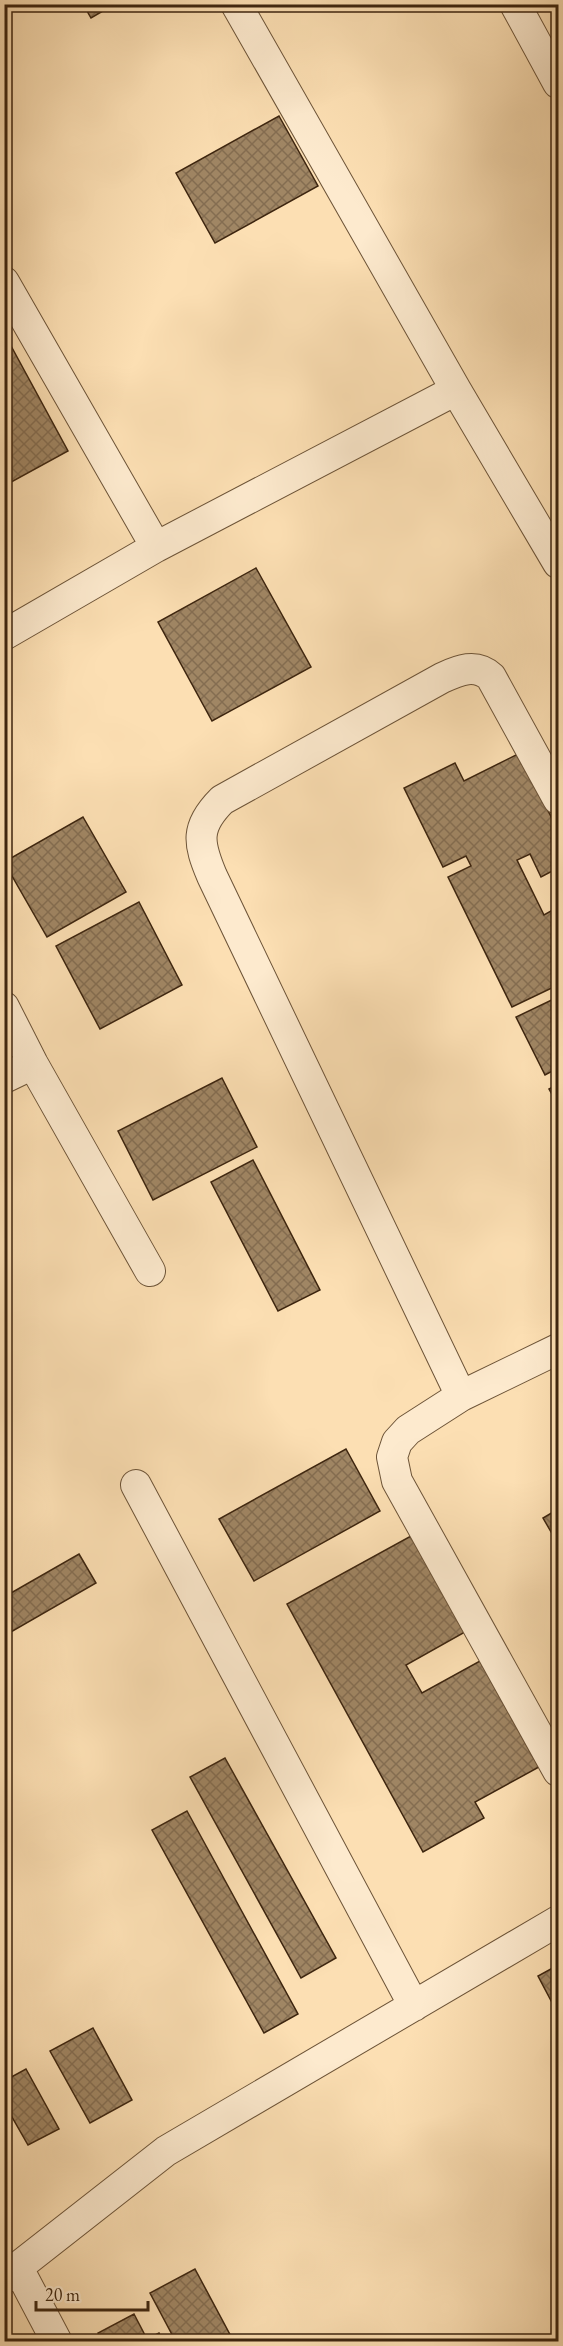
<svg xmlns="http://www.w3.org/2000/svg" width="563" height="2346" viewBox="0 0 563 2346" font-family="'EB Garamond',serif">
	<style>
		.building { fill: url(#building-cross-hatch); stroke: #3d250f; stroke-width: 1.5 }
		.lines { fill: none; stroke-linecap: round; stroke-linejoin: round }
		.minor-casing { stroke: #6d5438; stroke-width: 32 }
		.minor { stroke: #fdeace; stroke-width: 30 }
	</style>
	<defs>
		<pattern id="building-cross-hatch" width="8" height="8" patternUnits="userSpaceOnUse" patternTransform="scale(1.5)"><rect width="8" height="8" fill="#a08664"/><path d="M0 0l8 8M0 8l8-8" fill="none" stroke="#846d51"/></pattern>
	</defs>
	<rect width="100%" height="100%" fill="#fcdfb3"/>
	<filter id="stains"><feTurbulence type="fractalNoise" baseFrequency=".00333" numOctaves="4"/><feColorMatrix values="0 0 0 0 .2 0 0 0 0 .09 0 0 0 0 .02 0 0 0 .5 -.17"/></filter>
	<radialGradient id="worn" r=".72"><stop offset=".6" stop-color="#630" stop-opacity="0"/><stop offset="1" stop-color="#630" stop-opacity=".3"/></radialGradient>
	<path class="building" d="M 83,4 L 115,4 L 91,18 Z
		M 279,116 L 318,186 L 215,243 L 176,173 Z
		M 10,344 L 68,451 L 4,486 L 4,347 Z
		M 256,568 L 311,667 L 212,721 L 158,622 Z
		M 520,753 L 558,831 L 558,868 L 541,877 L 530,854 L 517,860 L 544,915 L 558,907 L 558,985 L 512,1007 L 448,877 L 471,866 L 466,856 L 443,867 L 404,788 L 455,763 L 464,781 Z
		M 83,817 L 126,892 L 47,937 L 4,862 Z
		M 139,902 L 182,985 L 100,1029 L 56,946 Z
		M 558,997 L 558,1068 L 545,1075 L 516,1017 Z
		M 222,1078 L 257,1147 L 153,1200 L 118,1131 Z
		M 558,1084 L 558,1105 L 549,1089 Z
		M 253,1160 L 320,1290 L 278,1311 L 211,1182 Z
		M 346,1449 L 380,1511 L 254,1581 L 219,1519 Z
		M 558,1509 L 558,1544 L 543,1518 Z
		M 411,1536 L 465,1632 L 406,1665 L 422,1693 L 480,1661 L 539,1767 L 475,1802 L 484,1818 L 423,1852 L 287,1604 Z
		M 79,1554 L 96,1583 L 4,1636 L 4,1597 Z
		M 225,1758 L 336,1958 L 301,1978 L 190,1777 Z
		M 187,1811 L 298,2014 L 264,2033 L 152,1830 Z
		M 558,1965 L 558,2014 L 538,1976 Z
		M 93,2028 L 132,2100 L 90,2123 L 50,2051 Z
		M 26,2069 L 59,2129 L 28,2145 L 4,2103 L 4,2081 Z
		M 195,2269 L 234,2342 L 176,2342 L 150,2293 Z
		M 134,2314 L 147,2339 L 159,2333 L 163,2342 L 102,2342 L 98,2333 Z"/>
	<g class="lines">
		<defs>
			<path id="minor" d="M 236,4 L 456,390 L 558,563
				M 515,4 L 558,83
				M 4,282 L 156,547
				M 4,635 L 156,547 L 456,390
				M 4,1007 L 33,1064 L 150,1271
				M 4,1078 L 33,1064
				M 558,1349 L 461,1396 L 408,1430 L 397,1442 L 392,1457 L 397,1481 L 558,1771
				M 461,1396 L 212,876 C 198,843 195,827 222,800 L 442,678 C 459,670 476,663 491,677 L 558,799
				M 136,1485 L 414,2006
				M 18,2268 L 57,2342
				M 4,2278 L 166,2151 L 558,1921"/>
		</defs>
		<use href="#minor" class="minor-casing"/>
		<use href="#minor" class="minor"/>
	</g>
	<rect width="563" height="2346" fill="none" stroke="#fcdfb3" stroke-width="24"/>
	<rect x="6" y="6" width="551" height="2334" fill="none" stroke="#3d250f" stroke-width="3"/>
	<rect x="12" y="12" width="539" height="2322" fill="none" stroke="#3d250f" stroke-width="1.5"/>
	<path d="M36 2301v9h112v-9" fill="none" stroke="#3d250f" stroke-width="3"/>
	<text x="45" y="2301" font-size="18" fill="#3d250f" stroke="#fdeace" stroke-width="4.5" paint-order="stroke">20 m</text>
	<rect width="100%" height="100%" filter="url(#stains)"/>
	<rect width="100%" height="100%" fill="url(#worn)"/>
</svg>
